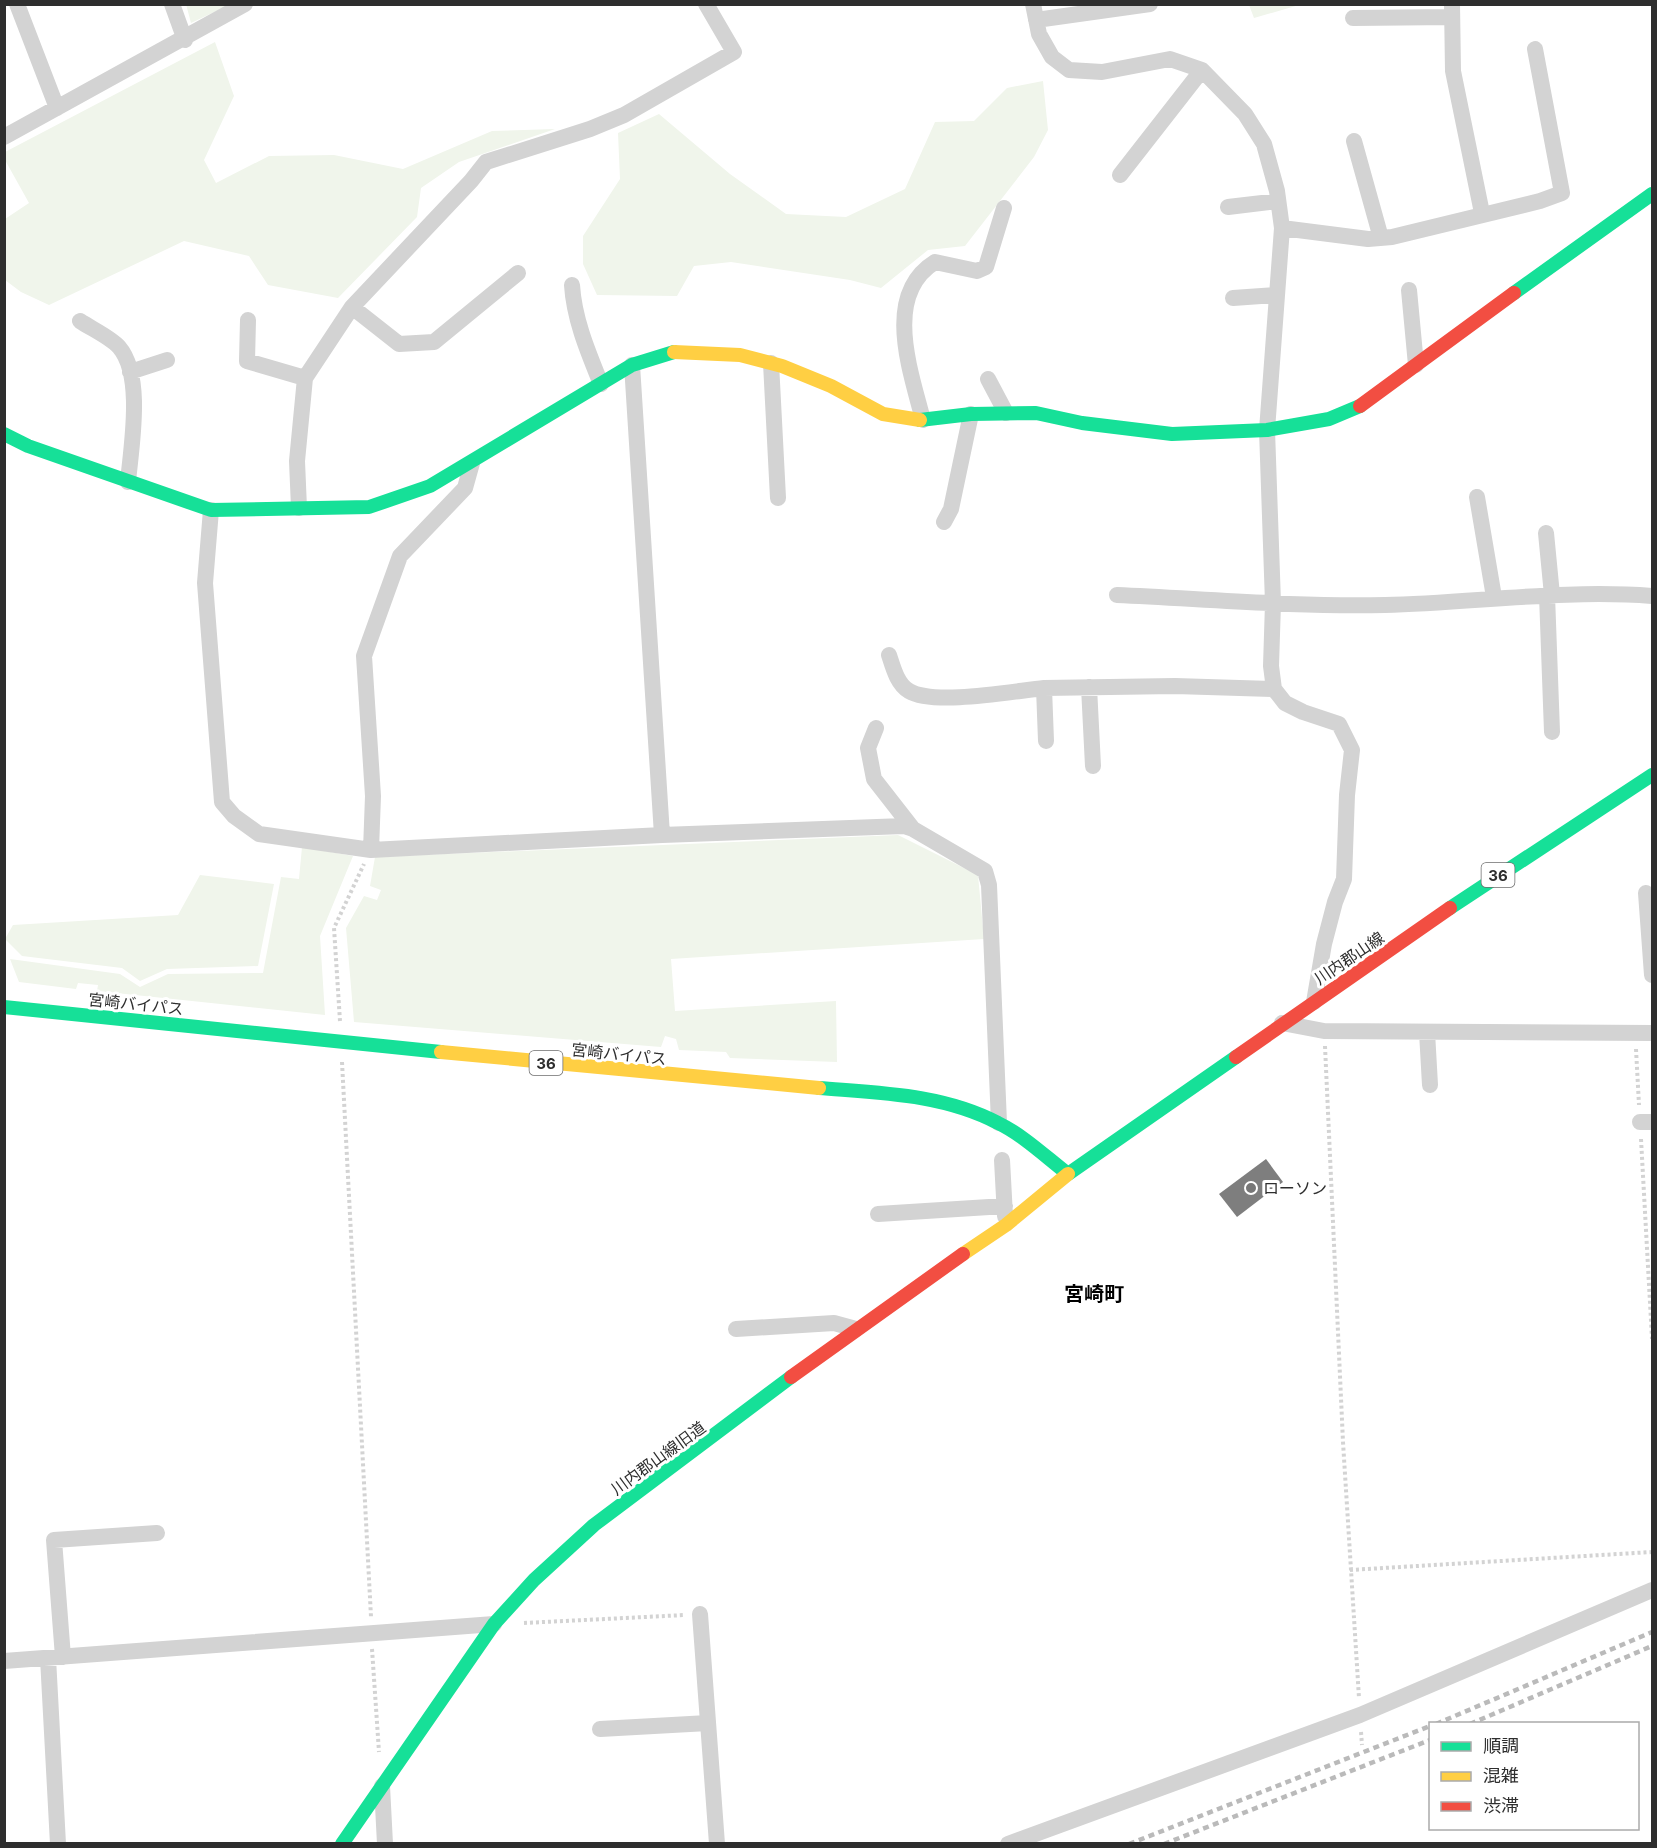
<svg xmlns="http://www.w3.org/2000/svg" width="1657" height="1848" viewBox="0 0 1657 1848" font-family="Inter,'Noto Sans JP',sans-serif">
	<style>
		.green { fill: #f0f5eb }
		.building { fill: #7e7e7e }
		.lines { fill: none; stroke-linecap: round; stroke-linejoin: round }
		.path { stroke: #d3d3d3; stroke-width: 4; stroke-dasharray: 3 3; stroke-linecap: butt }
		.street { stroke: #d3d3d3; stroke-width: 16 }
		.fast { stroke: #16e098; stroke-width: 14 }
		.slow { stroke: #ffcf43; stroke-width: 14 }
		.jam { stroke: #f24e42; stroke-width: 14 }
		.rail { stroke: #bababa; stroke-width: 4.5; stroke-dasharray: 6 4.5; stroke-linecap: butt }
		.poi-dot { fill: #777; stroke: #fff; stroke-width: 2 }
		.labels { text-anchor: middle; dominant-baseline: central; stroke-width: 6; stroke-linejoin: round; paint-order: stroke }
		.shield { fill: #fff; stroke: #6d6d6d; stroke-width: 1.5 }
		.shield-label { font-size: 15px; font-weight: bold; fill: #2e2e2e }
		.street-label { font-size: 16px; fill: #2e2e2e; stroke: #fff }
		.poi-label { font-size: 16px; fill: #2e2e2e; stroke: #fff; text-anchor: start }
		.quarter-label { font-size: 20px; font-weight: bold; fill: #000; stroke: #fff }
	</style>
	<rect width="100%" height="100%" fill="#fff"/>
	<path class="green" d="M 186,4 L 229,5 L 191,23 Z
		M 1249,5 L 1299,5 L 1254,18 Z
		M 215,42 L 234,96 L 204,160 L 216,183 L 269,156 L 334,155 L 403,169 L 492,131 L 555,129 L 459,162 L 421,188 L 417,217 L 338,298 L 268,285 L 249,256 L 184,241 L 49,305 L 21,292 L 5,280 L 5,219 L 29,203 L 5,160 L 5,152 Z
		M 1043,81 L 1048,130 L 1034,157 L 965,246 L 928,250 L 881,288 L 850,280 L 731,262 L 694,266 L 677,296 L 597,295 L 583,264 L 583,236 L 620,179 L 618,133 L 659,114 L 730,174 L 786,214 L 846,217 L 905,189 L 935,122 L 974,121 L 1007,88 Z
		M 898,835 L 978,875 L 984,939 L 671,959 L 675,1011 L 836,1001 L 837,1062 L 730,1058 L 726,1052 L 679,1050 L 676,1039 L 665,1036 L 661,1047 L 354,1022 L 346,928 L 364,896 L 377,900 L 381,890 L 370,886 L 375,857 Z
		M 302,847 L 353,856 L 320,936 L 325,1015 L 97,991 L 98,985 L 78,983 L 76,989 L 19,982 L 10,959 L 120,974 L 140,987 L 168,974 L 263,973 L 281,877 L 299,879 Z
		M 200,875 L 274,884 L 258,966 L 167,969 L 140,981 L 122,968 L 22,956 L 5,939 L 13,925 L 178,915 Z"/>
	<path class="building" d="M 1266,1159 L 1283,1182 L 1237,1217 L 1219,1194 Z"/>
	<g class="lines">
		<path class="path" d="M 340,1021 L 334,928 L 364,864
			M 1325,1046 L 1343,1442 L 1359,1698
			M 1636,1049 L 1639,1105
			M 342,1062 L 371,1617
			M 1641,1139 L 1652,1339
			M 1350,1570 L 1652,1552
			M 524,1623 L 685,1615
			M 372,1649 L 379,1752
			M 1361,1732 L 1362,1745"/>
		<path class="street" d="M 17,4 L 57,108
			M 172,4 L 185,40
			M 1033,4 L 1039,34 L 1052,57 L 1069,70 L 1102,72 L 1170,59 L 1202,70 L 1245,114 L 1264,144 L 1277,191 L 1282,228 L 1267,430 L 1273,603 L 1271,666 L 1274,689 L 1285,703 L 1303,712 L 1339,724 L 1352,750 L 1347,795 L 1344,879 L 1335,902 L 1324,944 L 1314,1002
			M 1452,4 L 1453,71 L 1482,213
			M 1353,18 L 1452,17
			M 1036,20 L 1150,4
			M 4,137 L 245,4
			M 1354,141 L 1381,238
			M 1120,175 L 1202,70
			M 1228,207 L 1278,201
			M 1282,228 L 1368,239 L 1392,237 L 1540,201 L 1562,193 L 1535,49
			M 572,285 C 574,319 588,352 601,384
			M 1409,290 L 1416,365
			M 1233,298 L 1277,295
			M 352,307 L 399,344 L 434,342 L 518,273
			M 248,320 L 247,361 L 305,378
			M 80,321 C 92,329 110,337 119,347 C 144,376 131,447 128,482
			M 771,363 L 778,498
			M 632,365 L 662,835
			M 130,372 L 167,360
			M 988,379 L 1006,413
			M 923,420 C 911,372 882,295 935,262 L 977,271 L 986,267 L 1004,208
			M 1477,497 L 1494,597
			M 299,508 L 297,461 L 305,378 L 352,307 L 471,181 L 486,162 L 590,129 L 624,115 L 734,52 L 706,4
			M 211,510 L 205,583 L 222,802 L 234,816 L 259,834 L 371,850 L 662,835 L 904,826 L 913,829 L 985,871 L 989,885 L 999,1123
			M 944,522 L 951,509 L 971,414
			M 1546,533 L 1552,595
			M 1117,595 C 1206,599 1295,607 1385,605 C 1474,603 1563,589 1652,596
			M 1547,595 L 1552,732
			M 889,655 C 893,667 897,684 909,691 C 934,706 1014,691 1044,688
			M 1089,687 L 1093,766
			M 876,728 L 868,748 L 874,779 L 913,829
			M 1046,741 L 1044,688 L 1175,686 L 1274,689
			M 371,850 L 373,796 L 364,656 L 400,556 L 465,488 L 472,463
			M 1646,893 L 1652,975
			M 1282,1023 L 1324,1031 L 1652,1033
			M 1427,1032 L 1430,1085
			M 1640,1122 L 1652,1122
			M 1002,1160 L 1005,1216
			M 878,1214 L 1005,1206
			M 736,1329 L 834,1323 L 856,1329
			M 700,1614 L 717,1844
			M 63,1657 L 54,1540 L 157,1533
			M 48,1658 L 58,1844
			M 4,1661 L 494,1624
			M 600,1729 L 708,1723
			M 382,1786 L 385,1844
			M 1008,1844 L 1360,1715 L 1652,1590"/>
		<path class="fast" d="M 1514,293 L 1652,194
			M 920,420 L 971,414 L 1036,413 L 1082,423 L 1172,434 L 1267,430 L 1329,419 L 1360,406
			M 4,434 L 28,446 L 211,510 L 369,507 L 430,486 L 632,365 L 674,352
			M 1450,908 L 1652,775
			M 4,1007 L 441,1052
			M 819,1088 C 880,1093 943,1094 998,1123 C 1023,1135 1046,1157 1068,1174 L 1236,1057
			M 342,1844 L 494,1624 L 534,1580 L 594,1525 L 791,1377"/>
		<path class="slow" d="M 674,352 L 740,355 L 782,366 L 831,386 L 883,414 L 920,420
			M 441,1052 L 819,1088
			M 963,1254 L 1006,1225 L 1068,1174"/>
		<path class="jam" d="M 1360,406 L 1514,293
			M 1236,1057 L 1450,908
			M 791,1377 L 963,1254"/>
		<path class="rail" d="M 1436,1724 L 1652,1632
			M 1470,1724 L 1652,1646
			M 1129,1844 L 1430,1726
			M 1164,1844 L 1430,1740"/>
	</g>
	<circle class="poi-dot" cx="1251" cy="1188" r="6"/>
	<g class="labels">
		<g class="shield">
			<rect x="1481.5" y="863" width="33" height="24" rx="4.5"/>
			<rect x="529.5" y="1051" width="33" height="24" rx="4.5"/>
		</g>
		<g class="shield-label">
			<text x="1498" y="875">36</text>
			<text x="546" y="1063">36</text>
		</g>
		<g class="street-label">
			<text transform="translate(1349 958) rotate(-34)">川内郡山線</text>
			<text transform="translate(136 1004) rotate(6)">宮崎バイパス</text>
			<text transform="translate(619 1054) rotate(6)">宮崎バイパス</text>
			<text transform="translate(658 1458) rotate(-36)">川内郡山線旧道</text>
		</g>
		<g class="poi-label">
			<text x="1263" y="1188">ローソン</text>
		</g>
		<g class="quarter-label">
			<text x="1094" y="1294">宮崎町</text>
		</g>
	</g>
	<rect width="1657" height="1848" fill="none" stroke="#2e2e2e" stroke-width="12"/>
	<rect x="1429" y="1722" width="210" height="108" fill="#ffffff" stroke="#ababab" stroke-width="1.5"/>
	<rect x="1441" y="1742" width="30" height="9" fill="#16e098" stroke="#ababab" stroke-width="1.5"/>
	<text x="1483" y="1752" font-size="18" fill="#2e2e2e">順調</text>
	<rect x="1441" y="1772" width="30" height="9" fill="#ffcf43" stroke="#ababab" stroke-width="1.5"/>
	<text x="1483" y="1782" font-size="18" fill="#2e2e2e">混雑</text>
	<rect x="1441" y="1802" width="30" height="9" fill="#f24e42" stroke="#ababab" stroke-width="1.5"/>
	<text x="1483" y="1812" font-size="18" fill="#2e2e2e">渋滞</text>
</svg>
